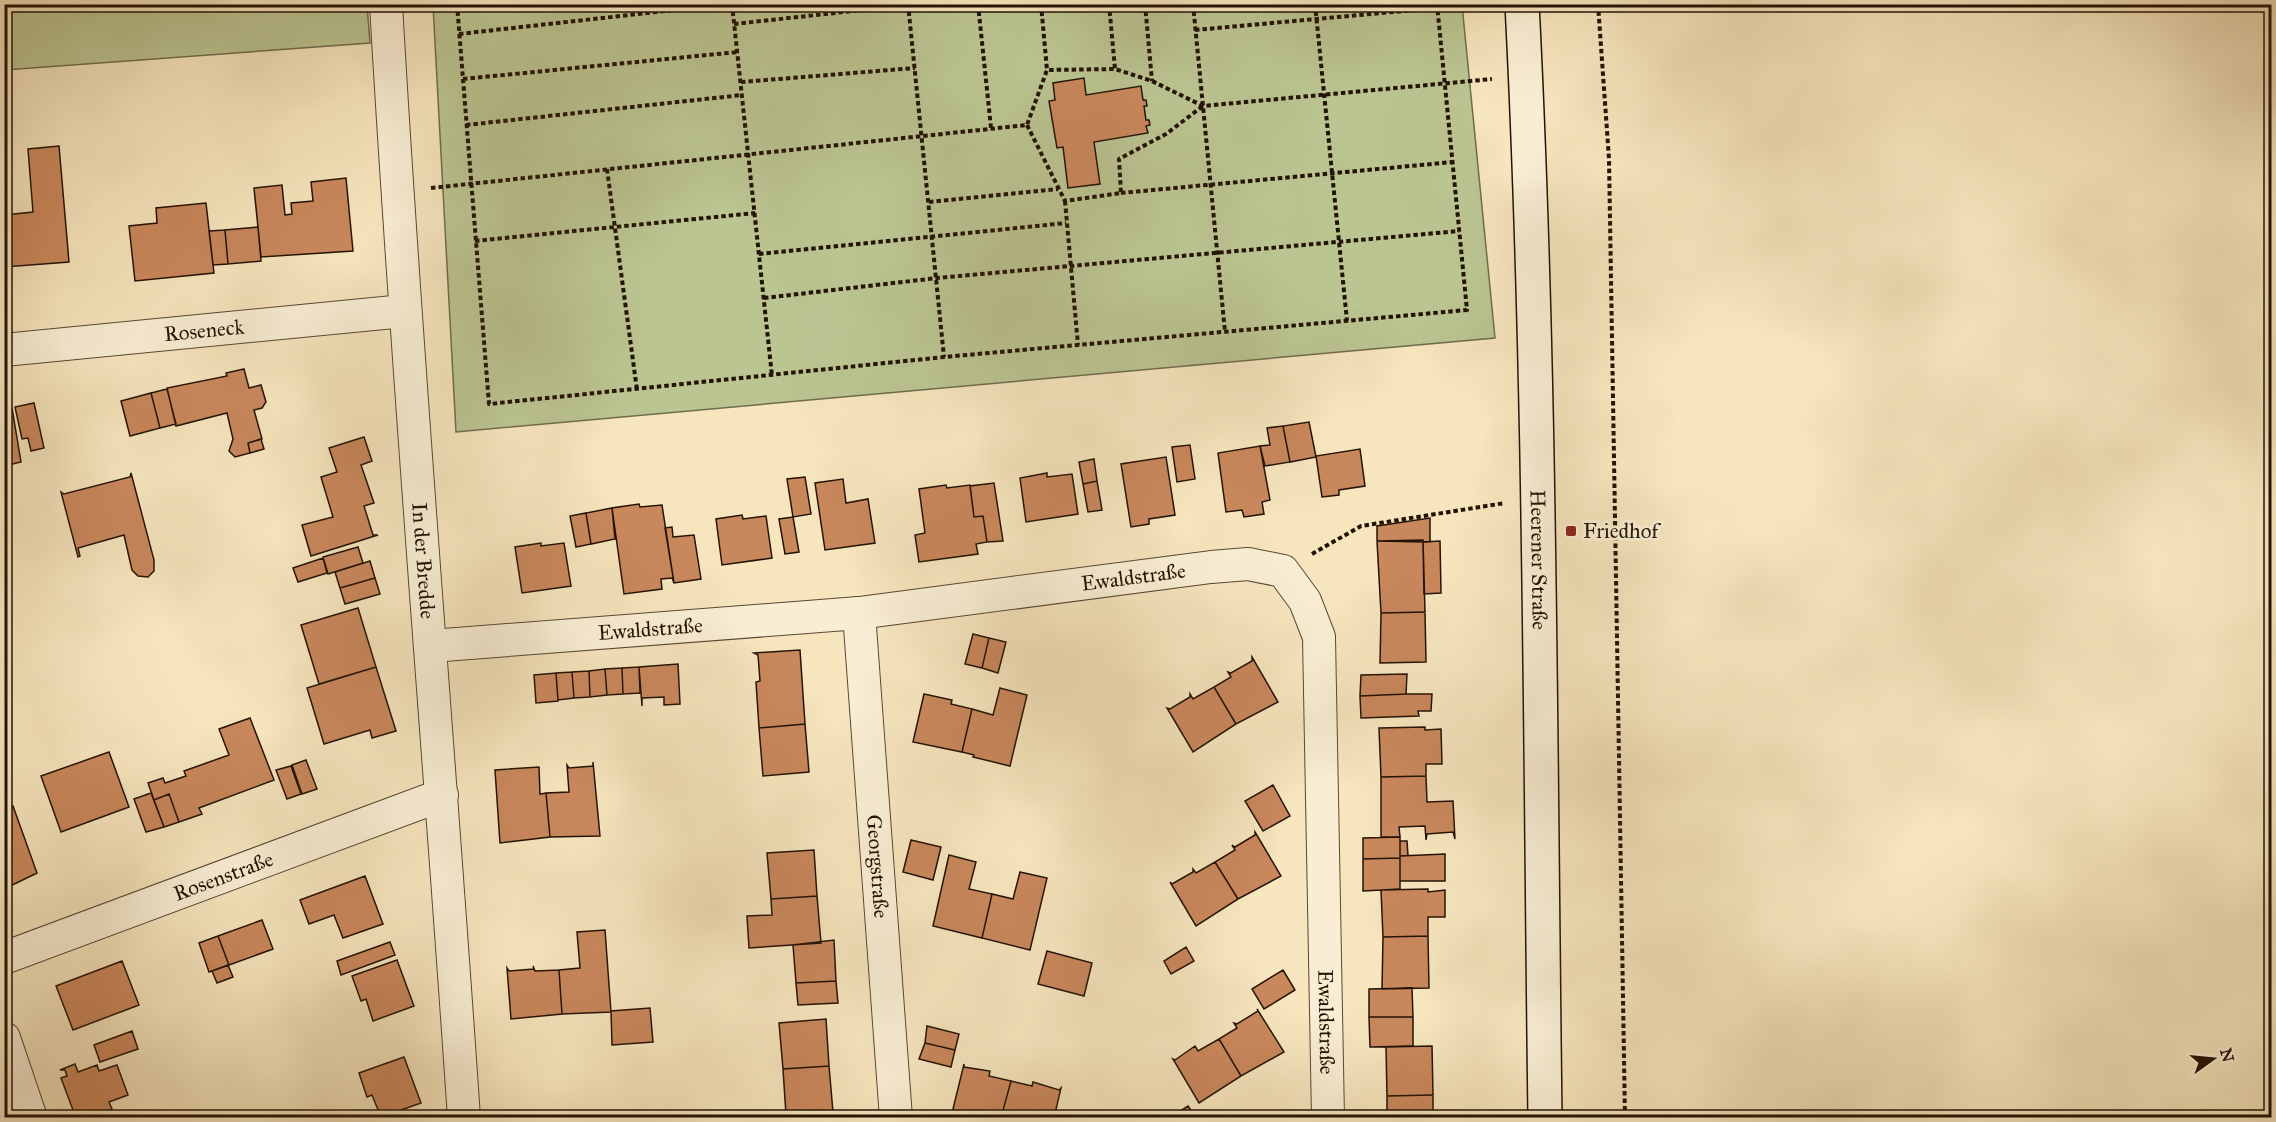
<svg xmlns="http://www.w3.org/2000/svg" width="2276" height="1122" viewBox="0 0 2276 1122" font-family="'IM FELL Great Primer',serif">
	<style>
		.green { fill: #bbc592; stroke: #6f6c4c; stroke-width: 1.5 }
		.building { fill: #c9875c; stroke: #231306; stroke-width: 1.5 }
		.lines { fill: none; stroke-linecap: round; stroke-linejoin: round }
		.minor-casing { stroke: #584834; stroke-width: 34 }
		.secondary-casing { stroke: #231306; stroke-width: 36 }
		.path { stroke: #231306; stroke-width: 4; stroke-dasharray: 4.5 3; stroke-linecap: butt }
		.minor { stroke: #f9eed4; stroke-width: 32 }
		.secondary { stroke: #f9eed4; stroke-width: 33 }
		.poi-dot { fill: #8f2418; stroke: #f9eed4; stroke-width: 2 }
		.labels { text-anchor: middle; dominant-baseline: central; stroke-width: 5; stroke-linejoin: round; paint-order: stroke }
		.street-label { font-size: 21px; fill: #231306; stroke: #f9eed4 }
		.poi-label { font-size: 21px; fill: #231306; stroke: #f9eed4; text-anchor: start }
	</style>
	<rect width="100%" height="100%" fill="#f6e5bd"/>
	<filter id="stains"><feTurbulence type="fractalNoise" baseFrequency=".00333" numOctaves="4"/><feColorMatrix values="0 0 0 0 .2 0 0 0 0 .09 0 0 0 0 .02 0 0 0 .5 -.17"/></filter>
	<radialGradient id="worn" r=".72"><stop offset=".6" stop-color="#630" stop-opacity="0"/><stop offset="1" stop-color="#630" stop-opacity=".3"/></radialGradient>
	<path class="green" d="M 5,4 L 367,5 L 370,43 L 5,70 Z
		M 433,5 L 1462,5 L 1495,338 L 456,432 Z"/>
	<path class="building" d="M 1084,78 L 1086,95 L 1141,86 L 1143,100 L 1146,100 L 1147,106 L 1144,106 L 1146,120 L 1149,120 L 1150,125 L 1146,126 L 1148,133 L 1094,142 L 1100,184 L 1068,188 L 1063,147 L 1057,148 L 1049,101 L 1055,100 L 1053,83 Z
		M 59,146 L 69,262 L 4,267 L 4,215 L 33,212 L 28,149 Z
		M 346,178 L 353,251 L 261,257 L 254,188 L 282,185 L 285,215 L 292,214 L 291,203 L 313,201 L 311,182 Z
		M 206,203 L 214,273 L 135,281 L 129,226 L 157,223 L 156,208 Z
		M 258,227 L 261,261 L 228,264 L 225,230 Z
		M 225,230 L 228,264 L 213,265 L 209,231 Z
		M 244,369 L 249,388 L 261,385 L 266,402 L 262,408 L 254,410 L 262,439 L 248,443 L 250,453 L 235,457 L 229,451 L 233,439 L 227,413 L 176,426 L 167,388 L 227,376 L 226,373 Z
		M 167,389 L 176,424 L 160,428 L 151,393 Z
		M 151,393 L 160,428 L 130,436 L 121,401 Z
		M 34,403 L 44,448 L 31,451 L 28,438 L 22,439 L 15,407 Z
		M 12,408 L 21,462 L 4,466 L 4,409 Z
		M 1309,422 L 1316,457 L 1290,462 L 1283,426 Z
		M 1283,426 L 1290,462 L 1265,466 L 1260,446 L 1270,445 L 1267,428 Z
		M 364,437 L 372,461 L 361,465 L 374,503 L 364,506 L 373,535 L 378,535 L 311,556 L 302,525 L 333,517 L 321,477 L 337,472 L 329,448 Z
		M 261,439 L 264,449 L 250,453 L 248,443 Z
		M 1190,445 L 1195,479 L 1177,482 L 1172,447 Z
		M 1260,446 L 1270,500 L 1262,502 L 1264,514 L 1244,517 L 1242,510 L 1226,512 L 1218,453 Z
		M 1360,449 L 1365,486 L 1339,490 L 1339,495 L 1322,497 L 1316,456 Z
		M 1166,457 L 1175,515 L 1149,519 L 1149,524 L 1131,527 L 1121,464 Z
		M 1094,459 L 1097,481 L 1083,484 L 1079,462 Z
		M 131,473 L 154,560 L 154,571 L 148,577 L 138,576 L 132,570 L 124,535 L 78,548 L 80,556 L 78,557 L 61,492 L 64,494 L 130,477 Z
		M 1047,473 L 1047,477 L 1072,474 L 1078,514 L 1026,522 L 1020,478 Z
		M 805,477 L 811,514 L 793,517 L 787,479 Z
		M 843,479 L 846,503 L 868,499 L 875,543 L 825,550 L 815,483 Z
		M 1097,481 L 1102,510 L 1088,512 L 1083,484 Z
		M 994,483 L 1003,541 L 987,542 L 983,516 L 974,517 L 970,486 Z
		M 946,485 L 947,488 L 970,485 L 974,517 L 983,516 L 987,542 L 976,544 L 978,554 L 919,562 L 915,535 L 925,533 L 919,489 Z
		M 639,504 L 640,507 L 662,505 L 674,583 L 672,578 L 661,579 L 662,589 L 624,594 L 612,508 Z
		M 612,508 L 615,539 L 591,544 L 586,513 Z
		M 586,513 L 591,544 L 576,547 L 570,516 Z
		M 742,515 L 743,519 L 766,516 L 772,558 L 722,565 L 716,519 Z
		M 793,517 L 799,552 L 785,554 L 779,519 Z
		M 1430,518 L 1430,542 L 1377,541 L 1377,526 Z
		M 672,527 L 673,537 L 694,535 L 701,579 L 674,583 L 665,528 Z
		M 1423,540 L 1425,612 L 1381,613 L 1377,541 Z
		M 1440,541 L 1441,593 L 1424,594 L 1423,542 Z
		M 541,543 L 541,546 L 564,543 L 571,586 L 522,593 L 515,547 Z
		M 358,547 L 363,563 L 328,574 L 323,557 Z
		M 323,558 L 327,573 L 298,582 L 293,568 Z
		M 370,561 L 375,578 L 340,588 L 335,572 Z
		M 375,578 L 380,594 L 345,604 L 340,588 Z
		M 358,608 L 376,667 L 319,684 L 301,625 Z
		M 1425,612 L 1426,662 L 1380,663 L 1381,613 Z
		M 973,634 L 989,638 L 982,668 L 965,664 Z
		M 989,638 L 1006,642 L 998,673 L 982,668 Z
		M 800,650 L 805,724 L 759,728 L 756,682 L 760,681 L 758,655 L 754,653 Z
		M 1252,657 L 1278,702 L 1236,724 L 1214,687 L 1231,677 L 1228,672 L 1231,673 L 1252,661 Z
		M 678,664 L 680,704 L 664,705 L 664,697 L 642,698 L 642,706 L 639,667 Z
		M 376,667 L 396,731 L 372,738 L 370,730 L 324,744 L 307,688 Z
		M 639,667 L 640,693 L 623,694 L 622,668 Z
		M 622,668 L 623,694 L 607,695 L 605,669 Z
		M 605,669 L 607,695 L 590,697 L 589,671 Z
		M 589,671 L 590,697 L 574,698 L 572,672 Z
		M 572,672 L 574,698 L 558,700 L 556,673 Z
		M 556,673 L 558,701 L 536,703 L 534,675 Z
		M 1407,674 L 1406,694 L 1360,696 L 1361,675 Z
		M 1214,687 L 1236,724 L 1193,752 L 1167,708 L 1170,709 L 1190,697 L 1190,694 L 1193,699 Z
		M 1000,688 L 1027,695 L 1010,766 L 973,757 L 974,755 L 962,752 L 972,709 L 993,715 Z
		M 924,694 L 952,700 L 951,704 L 972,709 L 962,752 L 913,742 Z
		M 1406,694 L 1432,694 L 1431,711 L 1418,711 L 1419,716 L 1361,718 L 1360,696 Z
		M 250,718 L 274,780 L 199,808 L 202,814 L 179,822 L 169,794 L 154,800 L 148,783 L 163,778 L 165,783 L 186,776 L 184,771 L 229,755 L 219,729 Z
		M 805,724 L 809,772 L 763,776 L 759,728 Z
		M 1425,727 L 1425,730 L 1441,729 L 1442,764 L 1426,764 L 1426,776 L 1381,777 L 1379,728 Z
		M 109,752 L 129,807 L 61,832 L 41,776 Z
		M 306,760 L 317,789 L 302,794 L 292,765 Z
		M 593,762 L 600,836 L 550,837 L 546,793 L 569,792 L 567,765 L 569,768 L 593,766 Z
		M 291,766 L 301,794 L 287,799 L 276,770 Z
		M 539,767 L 540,794 L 546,793 L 550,837 L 500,843 L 495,770 Z
		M 1426,776 L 1427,802 L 1453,801 L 1455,839 L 1453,832 L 1427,834 L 1426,840 L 1425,826 L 1399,827 L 1400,837 L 1381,837 L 1381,777 Z
		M 1273,785 L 1290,816 L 1263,831 L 1245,801 Z
		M 151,793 L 164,827 L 146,832 L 134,799 Z
		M 169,794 L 179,822 L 164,827 L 154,800 Z
		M 13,806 L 37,873 L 4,889 L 4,809 Z
		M 1255,832 L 1281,876 L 1238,899 L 1215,862 L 1235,850 L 1232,845 L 1235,847 L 1255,835 Z
		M 1400,837 L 1400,858 L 1363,859 L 1363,838 Z
		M 911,840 L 941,847 L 933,880 L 903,872 Z
		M 1400,841 L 1407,841 L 1408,856 L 1400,856 Z
		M 814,850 L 817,896 L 771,899 L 767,853 Z
		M 1445,854 L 1445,881 L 1400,881 L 1400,856 Z
		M 949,855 L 976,862 L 969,889 L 992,894 L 982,938 L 933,926 Z
		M 1400,858 L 1400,889 L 1363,891 L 1363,859 Z
		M 1215,862 L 1238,899 L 1196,926 L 1170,882 L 1172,884 L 1193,872 L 1193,869 L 1196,873 Z
		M 1020,872 L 1047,878 L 1030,950 L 982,938 L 992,894 L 1013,899 Z
		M 365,876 L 383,924 L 343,938 L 334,915 L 309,924 L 300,900 Z
		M 1428,889 L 1428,892 L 1445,890 L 1445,917 L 1428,917 L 1428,936 L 1383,937 L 1381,890 Z
		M 817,896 L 821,943 L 749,948 L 747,916 L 772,915 L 771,899 Z
		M 262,920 L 273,949 L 229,965 L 218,936 Z
		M 605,930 L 611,1012 L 562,1014 L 559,970 L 580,968 L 577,932 Z
		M 218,936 L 229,965 L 209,972 L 199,943 Z
		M 1428,936 L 1429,988 L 1382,989 L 1383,937 Z
		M 834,940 L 836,981 L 796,983 L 793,945 Z
		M 390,942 L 395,955 L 341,975 L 337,961 Z
		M 1186,947 L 1194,961 L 1171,974 L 1164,961 Z
		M 1047,951 L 1092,963 L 1084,996 L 1038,984 Z
		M 397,960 L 414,1006 L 373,1021 L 366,999 L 361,1001 L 352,976 Z
		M 122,961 L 139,1005 L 73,1030 L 56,986 Z
		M 228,965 L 233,977 L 217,983 L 212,971 Z
		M 533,966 L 535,971 L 559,970 L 562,1014 L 511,1019 L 507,968 L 509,971 L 534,969 Z
		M 1283,970 L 1295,990 L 1264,1009 L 1252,989 Z
		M 836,981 L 838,1003 L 798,1005 L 796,983 Z
		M 1412,988 L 1413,1017 L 1369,1017 L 1369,989 Z
		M 650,1008 L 653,1042 L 612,1045 L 611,1011 Z
		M 1257,1009 L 1284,1052 L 1241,1076 L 1219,1039 L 1237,1028 L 1234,1023 L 1237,1024 L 1258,1011 Z
		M 1369,1017 L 1413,1017 L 1413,1046 L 1370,1047 Z
		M 826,1019 L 829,1066 L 783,1069 L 779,1023 Z
		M 927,1026 L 959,1034 L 955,1050 L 925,1043 Z
		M 132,1031 L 138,1049 L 100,1062 L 94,1045 Z
		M 1219,1039 L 1241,1076 L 1199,1103 L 1173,1059 L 1175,1060 L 1195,1046 L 1198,1051 Z
		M 925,1043 L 955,1050 L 951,1067 L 919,1059 Z
		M 1432,1046 L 1433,1095 L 1387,1096 L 1386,1047 Z
		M 404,1057 L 421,1103 L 381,1117 L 372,1095 L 367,1097 L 359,1073 Z
		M 75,1064 L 78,1072 L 97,1065 L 99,1071 L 117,1065 L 128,1095 L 109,1102 L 112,1109 L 89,1118 L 76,1118 L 61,1078 L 67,1076 L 65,1070 L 60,1070 Z
		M 964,1064 L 964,1067 L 990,1071 L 989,1076 L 1011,1081 L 1001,1118 L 969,1118 L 952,1113 Z
		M 829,1066 L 833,1112 L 786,1115 L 783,1069 Z
		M 1011,1081 L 1032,1086 L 1033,1082 L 1059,1090 L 1061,1088 L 1054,1118 L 1001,1118 Z
		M 1433,1095 L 1433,1118 L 1387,1118 L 1387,1096 Z
		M 1188,1106 L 1196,1118 L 1169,1118 Z"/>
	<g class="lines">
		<defs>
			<g id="minor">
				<path id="s1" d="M 386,4 C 407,376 439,746 464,1118"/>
				<path id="s2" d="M 4,350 L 404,311"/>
				<path id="s3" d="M 859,613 L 896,1118"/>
				<path id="s4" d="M 431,646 L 859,613 L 1211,567 L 1248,564 L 1283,571 L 1305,601 L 1319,637 L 1328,1118"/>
				<path id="s5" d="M 4,958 L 442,795"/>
				<path d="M 4,1038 L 31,1118"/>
			</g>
			<g id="secondary">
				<path id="s6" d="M 1522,4 C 1541,375 1540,747 1545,1118"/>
			</g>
		</defs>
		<use href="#minor" class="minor-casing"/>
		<use href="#secondary" class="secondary-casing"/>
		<path class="path" d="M 457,4 L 489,404 L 944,357 L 1467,310 L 1437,4
			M 732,4 L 772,376
			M 908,4 L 944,357
			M 978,4 L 991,128
			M 1041,4 L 1047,70
			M 1109,4 L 1115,69
			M 1145,4 L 1152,81
			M 1193,4 L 1225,332
			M 1315,4 L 1347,321
			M 1598,4 L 1609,159 L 1625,1118
			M 734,24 L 908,5
			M 1195,30 L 1437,8
			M 459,34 L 728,4
			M 463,79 L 738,52
			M 741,82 L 915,68
			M 466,125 L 742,95
			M 1027,125 L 1065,201 L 1121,193 L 1119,159 L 1166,134 L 1203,106
			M 607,169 L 637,390
			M 431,188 L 1027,125 L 1047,70 L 1115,69 L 1152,81 L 1203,106 L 1492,79
			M 1121,193 L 1453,162
			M 1065,201 L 1078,345
			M 929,202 L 1058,189
			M 475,241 L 755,213
			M 759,254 L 1066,223
			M 764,298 L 937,278 L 1459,231
			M 1312,554 L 1361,526 L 1505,503"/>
		<use href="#minor" class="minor"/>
		<use href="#secondary" class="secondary"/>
	</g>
	<rect class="poi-dot" x="1565" y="525" width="12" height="12" rx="3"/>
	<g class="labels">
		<g class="street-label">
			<text stroke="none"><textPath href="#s2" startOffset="201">Roseneck</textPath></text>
			<text stroke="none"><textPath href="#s1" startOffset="558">In der Bredde</textPath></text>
			<text stroke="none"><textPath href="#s6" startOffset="556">Heerener Straße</textPath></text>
			<text stroke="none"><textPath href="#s4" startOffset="706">Ewaldstraße</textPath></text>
			<text stroke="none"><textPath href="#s4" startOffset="220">Ewaldstraße</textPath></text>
			<text stroke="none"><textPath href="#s3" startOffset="254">Georgstraße</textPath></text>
			<text stroke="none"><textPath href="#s5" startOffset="234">Rosenstraße</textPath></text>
			<text stroke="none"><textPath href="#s4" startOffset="1318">Ewaldstraße</textPath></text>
		</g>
		<g class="poi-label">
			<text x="1583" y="531">Friedhof</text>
		</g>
	</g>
	<rect width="2276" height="1122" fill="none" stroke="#f6e5bd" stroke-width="24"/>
	<rect x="6" y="6" width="2264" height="1110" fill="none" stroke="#231306" stroke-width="3"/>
	<rect x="12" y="12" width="2252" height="1098" fill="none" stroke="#231306" stroke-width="1.5"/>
	<g transform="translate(2213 1059) rotate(75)" stroke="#f9eed4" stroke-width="4.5" paint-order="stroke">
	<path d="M0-4.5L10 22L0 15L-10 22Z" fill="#231306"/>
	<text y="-9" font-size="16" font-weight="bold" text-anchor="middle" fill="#231306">N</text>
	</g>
	<rect width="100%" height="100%" filter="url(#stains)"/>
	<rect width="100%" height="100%" fill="url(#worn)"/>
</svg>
